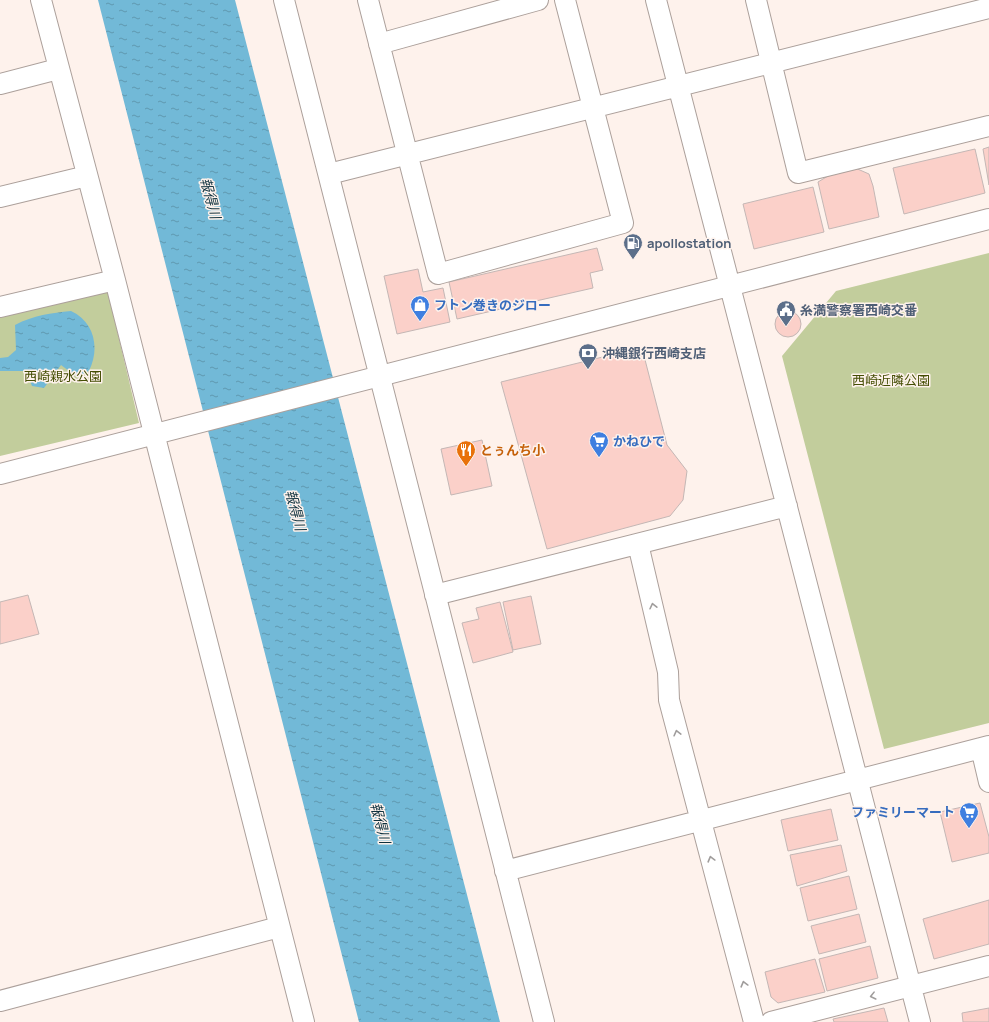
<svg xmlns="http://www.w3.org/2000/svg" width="989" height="1022" viewBox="0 0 989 1022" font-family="Manrope,'Noto Sans JP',sans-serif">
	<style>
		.green { fill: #c2cd9c }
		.water { fill: url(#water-ripples) }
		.building { fill: #fbd0c9; stroke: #c4b7b5 }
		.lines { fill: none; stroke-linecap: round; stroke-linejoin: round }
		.minor-casing { stroke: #aca09b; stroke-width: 22 }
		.minor { stroke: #fff; stroke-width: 20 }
		.oneway { stroke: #a09d9c }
		.labels { text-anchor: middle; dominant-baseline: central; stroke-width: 3; stroke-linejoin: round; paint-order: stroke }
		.service-label { font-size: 13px; font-weight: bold; fill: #4e5e75; stroke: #fef2ec; text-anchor: start }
		.shop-label { font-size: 13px; font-weight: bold; fill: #366cbe; stroke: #fef2ec; text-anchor: start }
		.park-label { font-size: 13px; fill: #444d03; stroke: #fef2ec }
		.food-label { font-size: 13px; font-weight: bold; fill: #c56008; stroke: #fef2ec; text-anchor: start }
		.water-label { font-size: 14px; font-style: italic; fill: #0e313e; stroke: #fef2ec }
	</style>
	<defs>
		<pattern id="water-ripples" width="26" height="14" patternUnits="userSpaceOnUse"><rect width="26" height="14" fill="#72b9d7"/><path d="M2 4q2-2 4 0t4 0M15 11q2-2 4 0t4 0" fill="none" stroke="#5f98af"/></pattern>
	</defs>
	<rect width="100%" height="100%" fill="#fef2ec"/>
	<path class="green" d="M 989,253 L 989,723 L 884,749 L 782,356 L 836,291 Z
		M 107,288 L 139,423 L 0,456 L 0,315 Z"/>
	<path class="water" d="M 98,0 L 235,0 L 500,1022 L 359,1022 Z
		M 71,311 C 95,322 100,349 89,371 L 77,377 L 61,365 L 44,388 L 32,386 L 26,371 L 0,371 L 0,358 L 8,357 L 16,350 L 15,325 C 34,315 51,313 71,311 Z"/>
	<path class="building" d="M 989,147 L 989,185 L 983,149 Z
		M 975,149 L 985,193 L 904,214 L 893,168 Z
		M 853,167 L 869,174 L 873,186 L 879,217 L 829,229 L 818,182 L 828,176 Z
		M 813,187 L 824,232 L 754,249 L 743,204 Z
		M 597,248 L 603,270 L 590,273 L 593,288 L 457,319 L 449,282 Z
		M 418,269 L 423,292 L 443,288 L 450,322 L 397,334 L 384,276 Z
		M775 324a13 13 0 1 1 26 0a13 13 0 1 1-26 0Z
		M 627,351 L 643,352 L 667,445 L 687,471 L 683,500 L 670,516 L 547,549 L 501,382 Z
		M 482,440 L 492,486 L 451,495 L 441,449 Z
		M 28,595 L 39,634 L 0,644 L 0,602 Z
		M 531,596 L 541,644 L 513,650 L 503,602 Z
		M 500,602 L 513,652 L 473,663 L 462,623 L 479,619 L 476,608 Z
		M 980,803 L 989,837 L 989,853 L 952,862 L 940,812 Z
		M 831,809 L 838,840 L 788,851 L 781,820 Z
		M 841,845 L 847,871 L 797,886 L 790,855 Z
		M 849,876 L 857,909 L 808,921 L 800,888 Z
		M 989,900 L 989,944 L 934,959 L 923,919 Z
		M 859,914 L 866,942 L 819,954 L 811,926 Z
		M 870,946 L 878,978 L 827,991 L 819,959 Z
		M 815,959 L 825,992 L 778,1003 L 771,997 L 765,972 Z
		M 884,1008 L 888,1022 L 834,1022 L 833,1019 Z
		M 989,1008 L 989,1022 L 963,1022 L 962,1013 Z"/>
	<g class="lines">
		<defs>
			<path id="minor" d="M 41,0 L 115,280 L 304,1022
				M 284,0 L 544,1022
				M 368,0 L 438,274 L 623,223 L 565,0
				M 656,0 L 920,1022
				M 756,0 L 798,173 L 989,126
				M 379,44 L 538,0
				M 0,84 L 58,69
				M 329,174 L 989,8
				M 0,197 L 87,176
				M 0,307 L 115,280
				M 0,474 L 989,219
				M 638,544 L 668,672 L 669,700 L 754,1022
				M 435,595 L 787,506
				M 981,748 L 989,782
				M 505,871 L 989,746
				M 0,1001 L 279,927
				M 771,1022 L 989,966"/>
		</defs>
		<use href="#minor" class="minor-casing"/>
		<use href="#minor" class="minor"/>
	</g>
	<defs><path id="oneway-chevron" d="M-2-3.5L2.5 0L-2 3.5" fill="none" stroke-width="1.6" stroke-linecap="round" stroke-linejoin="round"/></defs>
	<g class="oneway">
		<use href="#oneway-chevron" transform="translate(653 606) rotate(-103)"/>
		<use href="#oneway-chevron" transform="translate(677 733) rotate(-104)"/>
		<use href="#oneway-chevron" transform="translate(711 859) rotate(-105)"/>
		<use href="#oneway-chevron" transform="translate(744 984) rotate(-105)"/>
		<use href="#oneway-chevron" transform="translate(873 996) rotate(166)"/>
	</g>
	<defs>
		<symbol id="fuel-pin" viewBox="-11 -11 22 30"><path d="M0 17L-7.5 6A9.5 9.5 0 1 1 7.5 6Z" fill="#5c6f8a" stroke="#fef2ec"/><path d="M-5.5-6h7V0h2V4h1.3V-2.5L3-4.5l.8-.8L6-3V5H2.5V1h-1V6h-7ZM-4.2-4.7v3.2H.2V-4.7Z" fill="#fff"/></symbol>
		<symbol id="shop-pin" viewBox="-11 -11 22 30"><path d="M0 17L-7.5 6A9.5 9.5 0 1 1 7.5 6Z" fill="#3f7fe0" stroke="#fef2ec"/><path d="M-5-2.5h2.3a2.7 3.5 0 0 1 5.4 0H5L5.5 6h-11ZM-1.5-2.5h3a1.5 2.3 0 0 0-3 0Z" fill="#fff"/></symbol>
		<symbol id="civic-pin" viewBox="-11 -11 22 30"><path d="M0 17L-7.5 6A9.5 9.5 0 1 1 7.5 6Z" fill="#5c6f8a" stroke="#fef2ec"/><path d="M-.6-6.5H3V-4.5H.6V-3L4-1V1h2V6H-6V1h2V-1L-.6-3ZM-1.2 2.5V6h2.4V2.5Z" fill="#fff"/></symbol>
		<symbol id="bank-pin" viewBox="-11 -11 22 30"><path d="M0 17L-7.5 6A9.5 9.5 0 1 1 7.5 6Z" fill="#5c6f8a" stroke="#fef2ec"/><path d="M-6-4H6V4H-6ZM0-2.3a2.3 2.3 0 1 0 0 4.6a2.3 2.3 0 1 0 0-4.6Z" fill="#fff"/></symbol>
		<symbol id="supermarket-pin" viewBox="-11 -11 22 30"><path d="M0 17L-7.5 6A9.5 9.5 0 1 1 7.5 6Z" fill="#3f7fe0" stroke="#fef2ec"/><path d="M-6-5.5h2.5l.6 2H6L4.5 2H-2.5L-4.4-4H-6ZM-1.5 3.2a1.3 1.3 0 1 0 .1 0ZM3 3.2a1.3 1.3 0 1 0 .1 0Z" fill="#fff"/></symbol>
		<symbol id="restaurant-pin" viewBox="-11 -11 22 30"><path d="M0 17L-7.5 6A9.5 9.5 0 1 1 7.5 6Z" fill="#e8710a" stroke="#fef2ec"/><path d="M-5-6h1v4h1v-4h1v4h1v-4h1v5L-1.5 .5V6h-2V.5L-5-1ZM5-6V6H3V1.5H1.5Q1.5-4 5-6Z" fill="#fff"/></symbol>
	</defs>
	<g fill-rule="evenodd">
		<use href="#fuel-pin" x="622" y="232" width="22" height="30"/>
		<use href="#shop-pin" x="409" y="294" width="22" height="30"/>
		<use href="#civic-pin" x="775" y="299" width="22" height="30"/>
		<use href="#bank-pin" x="577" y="342" width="22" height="30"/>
		<use href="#supermarket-pin" x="588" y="430" width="22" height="30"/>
		<use href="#restaurant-pin" x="455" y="439" width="22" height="30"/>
		<use href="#supermarket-pin" x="958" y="801" width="22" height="30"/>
	</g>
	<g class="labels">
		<g class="service-label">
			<text x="647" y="243">apollostation</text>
			<text x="800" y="310">糸満警察署西崎交番</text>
			<text x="602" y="353">沖縄銀行西崎支店</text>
		</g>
		<g class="shop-label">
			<text x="434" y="305">フトン巻きのジロー</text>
			<text x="613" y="441">かねひで</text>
			<text x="955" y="812" text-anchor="end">ファミリーマート</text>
		</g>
		<g class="park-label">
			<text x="63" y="376">西崎親水公園</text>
			<text x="891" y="380">西崎近隣公園</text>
		</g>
		<g class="food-label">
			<text x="480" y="450">とぅんち小</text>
		</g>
		<g class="water-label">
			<text transform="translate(211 198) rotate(75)">報得川</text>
			<text transform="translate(296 510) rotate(75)">報得川</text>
			<text transform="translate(381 823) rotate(76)">報得川</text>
		</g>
	</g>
</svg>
